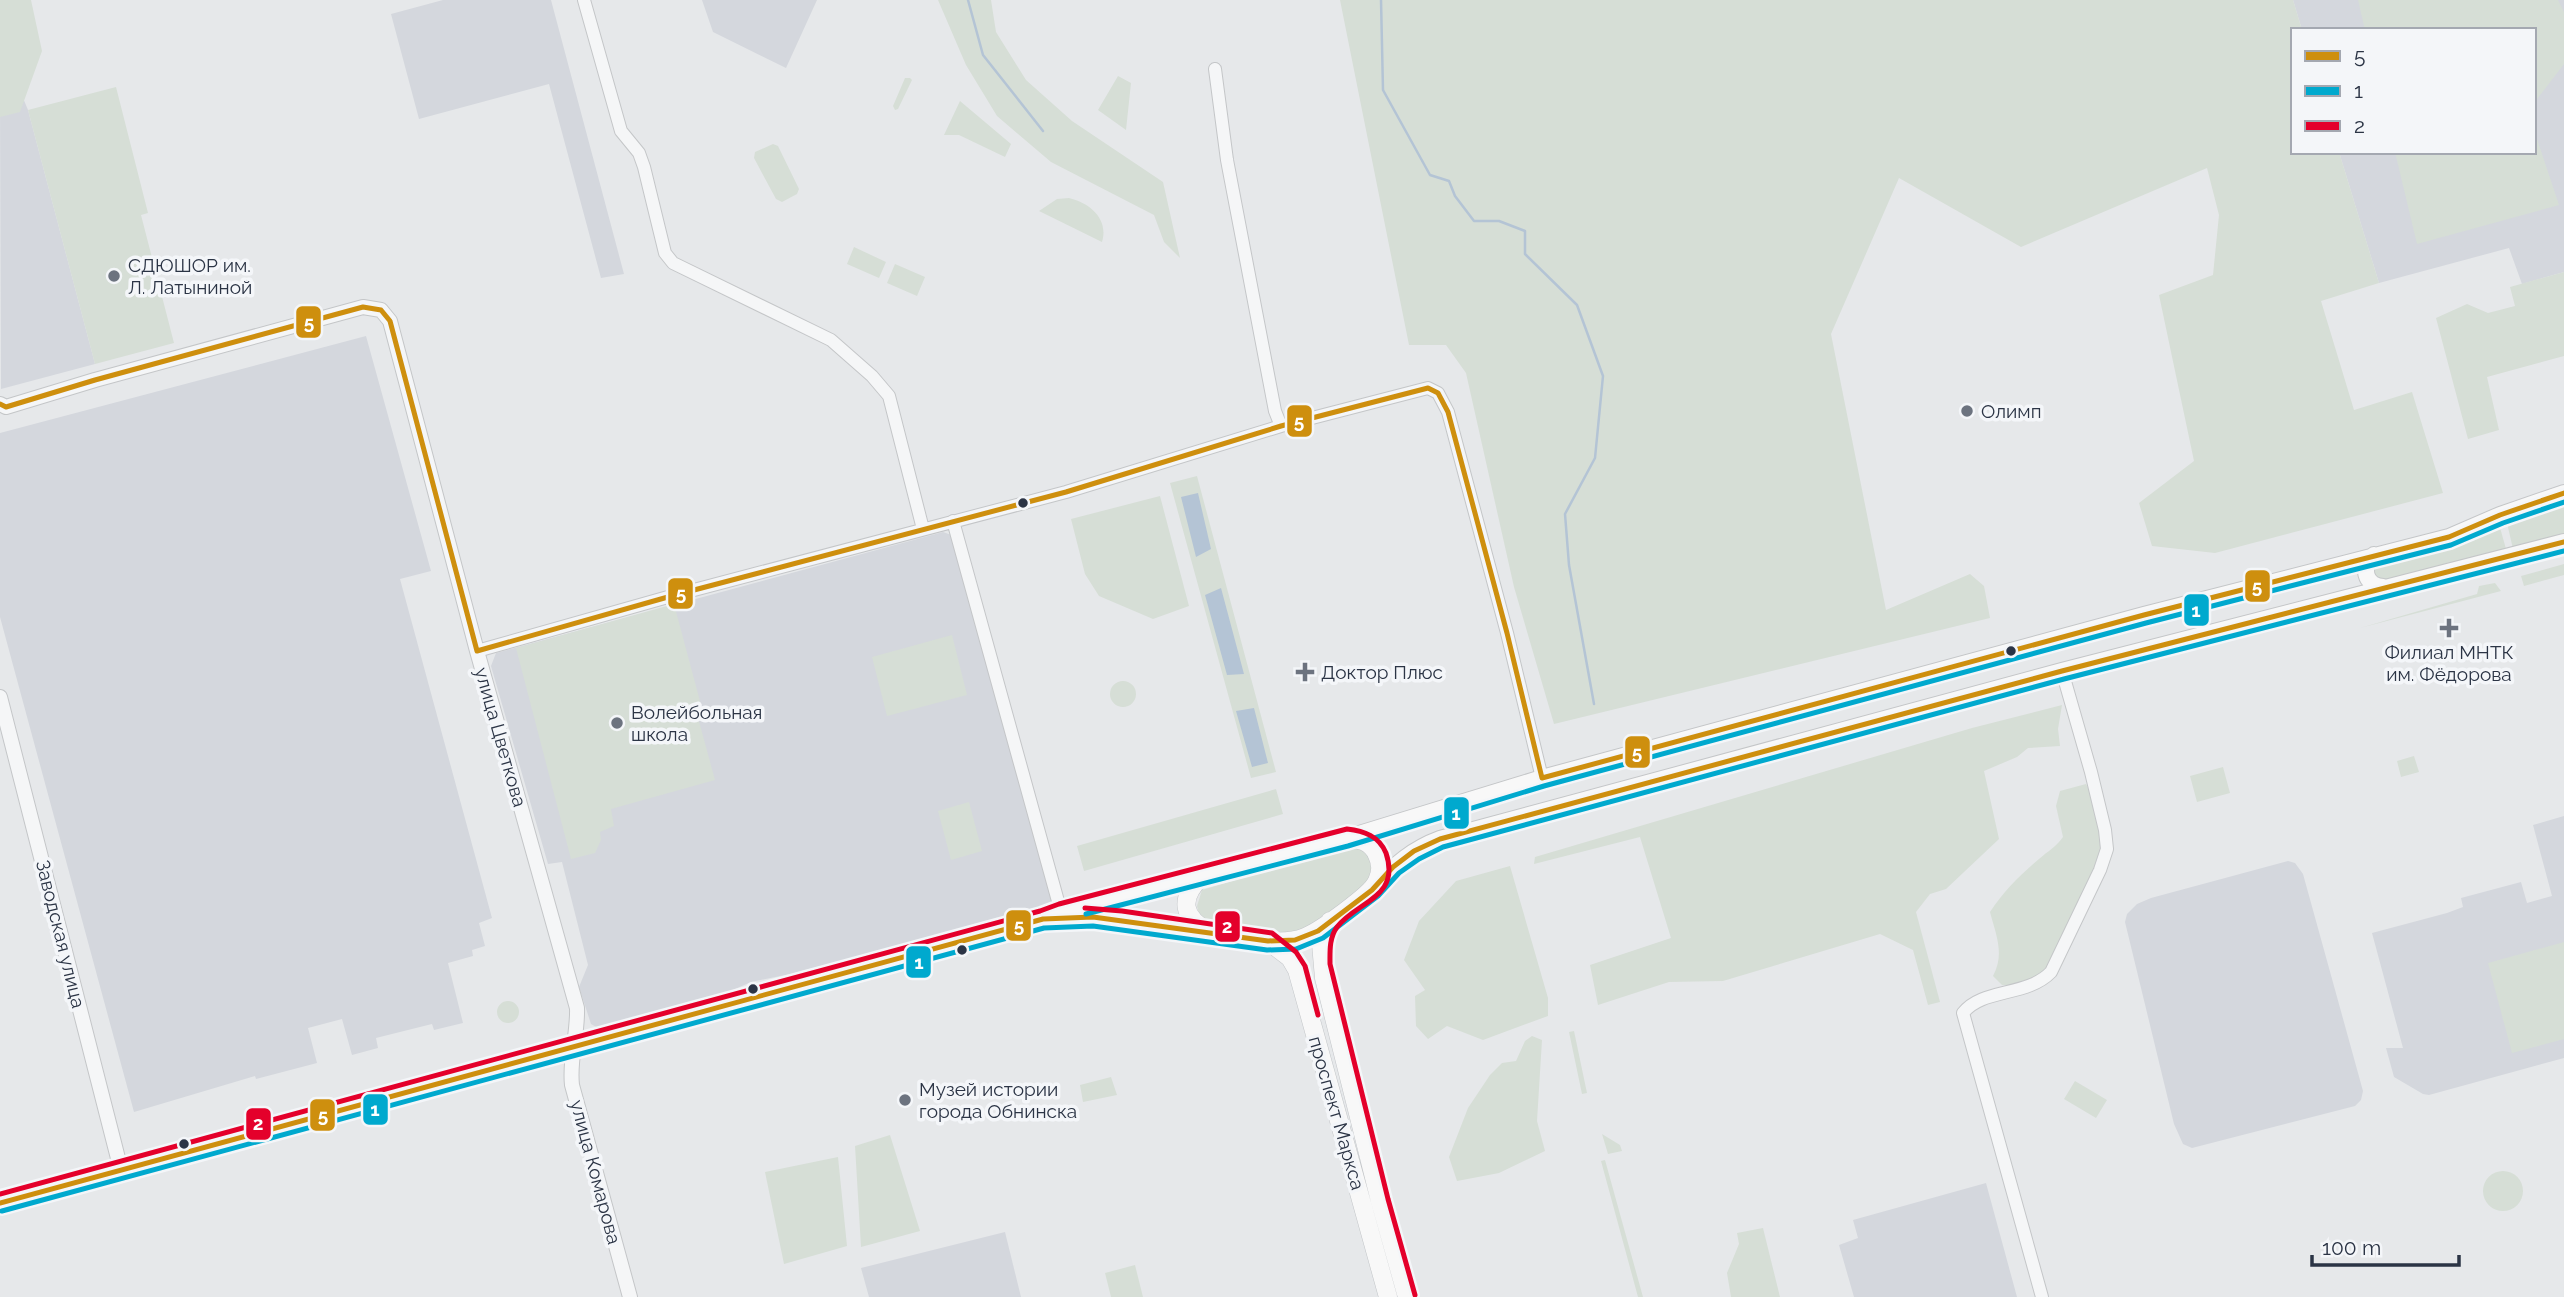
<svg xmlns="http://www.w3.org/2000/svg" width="2564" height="1297" viewBox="0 0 2564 1297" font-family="Raleway,sans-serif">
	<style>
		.built { fill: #d4d7dd }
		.green { fill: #d6ded6 }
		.water { fill: #b4c4d5 }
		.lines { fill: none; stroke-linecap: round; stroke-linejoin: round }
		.stream { stroke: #b4c4d5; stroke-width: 2.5 }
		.minor-casing { stroke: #c4c6c8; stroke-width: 14 }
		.tertiary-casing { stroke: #c4c6c8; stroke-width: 16 }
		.secondary-casing { stroke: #c4c6c8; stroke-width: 18 }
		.primary-casing { stroke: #c2c5c8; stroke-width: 19 }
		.minor { stroke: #f5f6f7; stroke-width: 12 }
		.tertiary { stroke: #f5f6f7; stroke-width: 14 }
		.secondary { stroke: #f8f8f8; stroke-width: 16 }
		.primary { stroke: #f8f8f8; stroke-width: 18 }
		.bus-1-casing { stroke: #f4f6f9; stroke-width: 10 }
		.bus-2-casing { stroke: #f4f6f9; stroke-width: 10 }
		.bus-3-casing { stroke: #f4f6f9; stroke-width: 10 }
		.bus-1 { stroke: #ce8f0e; stroke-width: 5 }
		.bus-2 { stroke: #00a9ce; stroke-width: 5 }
		.bus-3 { stroke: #e4002b; stroke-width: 5 }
		.poi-dot { fill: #6c737f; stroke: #f4f6f9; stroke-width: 2.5 }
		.bus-dot { fill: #2b3445; stroke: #f4f6f9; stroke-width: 2.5 }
		.labels { text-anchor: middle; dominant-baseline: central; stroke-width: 7; stroke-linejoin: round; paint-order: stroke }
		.poi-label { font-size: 19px; fill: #2b3445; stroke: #f4f6f9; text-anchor: start }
		.street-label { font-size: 19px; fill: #2b3445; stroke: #f4f6f9 }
		.line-badge { stroke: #f4f6f9; stroke-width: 2.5 }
		.badge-label { font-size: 19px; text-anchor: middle; font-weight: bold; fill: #fff }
	</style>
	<rect width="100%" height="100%" fill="#e6e8ea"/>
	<path class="built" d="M 443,0 L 551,0 L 624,274 L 601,278 L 549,84 L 419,119 L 391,14 Z
		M 702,0 L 817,0 L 786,68 L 713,32 Z
		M 2293,0 L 2564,0 L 2564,272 L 2522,284 L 2509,248 L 2379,283 L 2339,152 L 2534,152 L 2534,30 L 2302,30 Z
		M 23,98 L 28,110 L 95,364 L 1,389 L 0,103 Z
		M 366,336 L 431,571 L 400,579 L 492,918 L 479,923 L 485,946 L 472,950 L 473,956 L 448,963 L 463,1023 L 434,1030 L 432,1024 L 376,1038 L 378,1048 L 352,1055 L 342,1019 L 308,1028 L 317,1063 L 256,1079 L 255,1076 L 134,1112 L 0,617 L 0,433 Z
		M 943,532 L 954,536 L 1053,906 L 790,974 L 751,982 L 726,993 L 600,1029 L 591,1024 L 579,987 L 588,965 L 562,862 L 548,864 L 491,666 L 496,653 Z
		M 2564,816 L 2564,1058 L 2429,1095 L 2423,1094 L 2394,1077 L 2386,1048 L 2403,1048 L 2372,933 L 2447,913 L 2463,907 L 2461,898 L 2521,882 L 2527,903 L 2552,896 L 2533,825 Z
		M 2288,861 L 2295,863 L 2303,874 L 2363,1091 L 2361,1100 L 2355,1106 L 2192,1148 L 2183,1144 L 2174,1124 L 2125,922 L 2127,914 L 2137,904 L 2151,898 Z
		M 1986,1183 L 2017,1297 L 1854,1297 L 1839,1245 L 1858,1238 L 1853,1220 Z
		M 1005,1232 L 1021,1297 L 869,1297 L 861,1268 Z"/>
	<path class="green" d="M 0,0 L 31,0 L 42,51 L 20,112 L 0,117 Z
		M 938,0 L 991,0 L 996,32 L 1026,80 L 1072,121 L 1163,182 L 1180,258 L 1164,242 L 1154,215 L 1051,162 L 997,116 L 966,65 Z
		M 1340,0 L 2293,0 L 2302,30 L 2293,30 L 2293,152 L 2339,152 L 2379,283 L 2321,301 L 2354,410 L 2412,392 L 2443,493 L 2215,553 L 2152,546 L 2139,503 L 2194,461 L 2159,295 L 2213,275 L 2219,215 L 2207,168 L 2021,247 L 1899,178 L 1831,334 L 1886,610 L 1970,574 L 1984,586 L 1990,618 L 1554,724 L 1514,587 L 1466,373 L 1446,345 L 1409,345 Z
		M 2358,0 L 2558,0 L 2564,12 L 2564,64 L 2534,103 L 2534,30 L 2365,30 Z
		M 1118,76 L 1131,83 L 1126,130 L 1098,110 Z
		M 905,78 L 910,78 L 912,80 L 898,109 L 895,110 L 893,106 Z
		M 116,87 L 148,213 L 141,215 L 174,343 L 95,364 L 28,110 Z
		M 960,101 L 1011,144 L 1005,157 L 959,135 L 944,135 Z
		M 2534,130 L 2559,205 L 2417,244 L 2395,152 L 2534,152 Z
		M 773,144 L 778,146 L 799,189 L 797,194 L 782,202 L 776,199 L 754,158 L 755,152 Z
		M 1069,198 C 1090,203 1109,219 1102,242 L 1039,211 L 1057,199 Z
		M 854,247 L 886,262 L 879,278 L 847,264 Z
		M 895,264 L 925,277 L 917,296 L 887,283 Z
		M 2564,272 L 2564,356 L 2487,377 L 2499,430 L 2468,439 L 2436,318 L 2467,304 L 2488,313 L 2515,306 L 2510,287 Z
		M 1197,476 L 1276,772 L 1251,778 L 1170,483 Z
		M 1160,496 L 1189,606 L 1153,619 L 1099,596 L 1085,574 L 1071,519 Z
		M 2564,502 L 2564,536 L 2513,549 L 2507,523 Z
		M 2499,524 L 2506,549 L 2385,584 L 2376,579 L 2374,572 L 2379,563 Z
		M 2564,564 L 2564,575 L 2524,586 L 2521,576 Z
		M 2495,583 L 2501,591 L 2360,628 L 2477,594 L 2479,586 Z
		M 674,604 L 701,705 L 697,714 L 715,780 L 611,809 L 614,826 L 600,832 L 601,840 L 595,853 L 571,859 L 516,648 Z
		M 952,635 L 967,695 L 887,716 L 872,657 Z
		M1110 694a13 13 0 1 1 26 0a13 13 0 1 1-26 0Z
		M 2062,705 L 2058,729 L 2060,746 L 2028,748 L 2017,757 L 1984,771 L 1999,839 L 1946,889 L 1930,894 L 1916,912 L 1940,1002 L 1928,1005 L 1913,950 L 1880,934 L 1723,981 L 1669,982 L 1598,1005 L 1590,965 L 1671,938 L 1640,837 L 1534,864 L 1535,857 L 1972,728 Z
		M 2414,756 L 2419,772 L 2401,777 L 2397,761 Z
		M 2223,767 L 2230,793 L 2197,802 L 2190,776 Z
		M 2086,784 C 2093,796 2102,827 2102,841 C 2102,859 2056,962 2043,975 C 2033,985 2014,985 2002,985 L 1993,976 C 2005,954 1996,935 1990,912 C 2003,892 2021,874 2039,859 C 2048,851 2056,847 2063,837 L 2056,806 L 2060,791 Z
		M 1276,789 L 1283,814 L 1084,871 L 1077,846 Z
		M 969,802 L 982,851 L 951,860 L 938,811 Z
		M 1352,845 L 1369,851 L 1374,871 L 1362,889 L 1305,933 L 1286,936 L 1209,923 L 1199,914 L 1197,906 L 1202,890 Z
		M 1510,866 L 1548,998 L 1548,1016 L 1483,1040 L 1447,1026 L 1428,1039 L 1416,1026 L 1415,996 L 1425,990 L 1404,960 L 1419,921 L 1456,881 Z
		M 2564,942 L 2564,1039 L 2512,1053 L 2488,963 Z
		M497 1012a11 11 0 1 1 22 0a11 11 0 1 1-22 0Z
		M 1574,1031 L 1587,1093 L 1582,1094 L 1569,1032 Z
		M 1532,1036 L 1542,1040 L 1537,1121 L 1545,1151 L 1499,1173 L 1457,1181 L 1449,1157 L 1468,1108 L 1490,1075 L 1502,1063 L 1516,1061 L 1525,1041 Z
		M 1111,1077 L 1117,1095 L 1083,1102 L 1080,1085 Z
		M 2075,1081 L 2107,1100 L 2096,1118 L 2064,1099 Z
		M 1602,1134 L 1620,1145 L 1622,1151 L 1608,1154 Z
		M 890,1135 L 920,1231 L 861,1247 L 855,1146 Z
		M 838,1157 L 847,1246 L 784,1264 L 765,1172 Z
		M 1605,1160 L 1643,1297 L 1638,1297 L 1601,1161 Z
		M2483 1191a20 20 0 1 1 40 0a20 20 0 1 1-40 0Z
		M 1763,1228 L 1780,1297 L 1731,1297 L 1727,1273 L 1739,1244 L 1737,1233 Z
		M 1135,1265 L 1143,1297 L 1111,1297 L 1105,1273 Z"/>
	<path class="water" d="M 1198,493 L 1211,549 L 1196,557 L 1181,497 Z
		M 1221,588 L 1244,674 L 1227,675 L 1205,595 Z
		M 1254,708 L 1268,763 L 1252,767 L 1236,711 Z"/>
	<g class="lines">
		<path class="stream" d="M 968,0 L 983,55 L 1043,131
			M 1381,0 L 1383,90 L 1430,175 L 1449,181 L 1455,196 L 1474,221 L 1499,221 L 1525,231 L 1525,254 L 1577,305 L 1603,376 L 1595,458 L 1565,514 L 1569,565 L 1594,704"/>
		<defs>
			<path id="minor" d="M 584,0 L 621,131 L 639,153 L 644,167 L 665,253 L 673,263 L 831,340 L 872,376 L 889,396 L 923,529
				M 1215,69 L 1227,160 L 1275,411 L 1281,426
				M 953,521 L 1061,912
				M 477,651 L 675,595 L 1066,492 L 1281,426 L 1428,388 L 1438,393 L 1448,412 L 1507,633 L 1542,778
				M 2042,1297 L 1963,1013 C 1982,988 2027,997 2051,972 L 2100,870 L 2107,849 L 2105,830 L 2091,772 L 2062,671"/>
			<path id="tertiary" d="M 0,404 L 6,407 L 95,380 L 363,307 L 381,310 L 390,321 L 477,651 L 577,1008 C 578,1034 569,1059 572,1085 L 630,1297
				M 0,697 L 121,1170"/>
			<path id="secondary" d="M 2374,555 C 2361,567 2364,585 2383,587
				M 1346,838 L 1542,778 L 2144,615 L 2449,537 L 2500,515 L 2564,493
				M 1376,886 C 1394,865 1413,849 1440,839 L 2062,671 L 2564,542"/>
			<path id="primary" d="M 1201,877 C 1179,899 1182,917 1209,932
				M 1330,921 L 1321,944 L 1324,978 L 1380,1201 L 1407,1297
				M 1268,941 L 1290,958 L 1297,970 L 1388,1297
				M 0,1203 L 1043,919 L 1061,912 L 1346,838 C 1359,839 1371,841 1377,855 C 1381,863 1381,873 1377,881 C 1372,894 1320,931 1305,937 C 1293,942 1280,942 1268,941 L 1093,917 L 1043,919"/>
		</defs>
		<use href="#minor" class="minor-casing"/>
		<use href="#tertiary" class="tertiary-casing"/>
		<use href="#secondary" class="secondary-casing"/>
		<use href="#primary" class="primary-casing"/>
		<use href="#minor" class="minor"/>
		<use href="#tertiary" class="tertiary"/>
		<use href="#secondary" class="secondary"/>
		<use href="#primary" class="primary"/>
		<defs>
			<path id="bus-1" d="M 0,404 L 6,407 L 95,380 L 363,307 L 381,310 L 390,321 L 477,651 L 675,595 L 1066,492 L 1281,426 L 1428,388 L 1438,393 L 1448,412 L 1507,633 L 1542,778 L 2144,615 L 2449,537 L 2500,515 L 2564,493
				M 0,1203 L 1043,919 L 1093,917 L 1268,941 L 1295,940 L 1318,931 L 1372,890 L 1393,867 L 1414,851 L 1440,839 L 2062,671 L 2564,542"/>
			<path id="bus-2" d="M 1086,914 L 1348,846 L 1544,786 L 2146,623 L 2451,545 L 2503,523 L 2564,502
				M 2,1211 L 1044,928 L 1093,926 L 1267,950 L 1296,949 L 1323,938 L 1378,896 L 1399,873 L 1419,859 L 1443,847 L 2064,679 L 2564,551"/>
			<path id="bus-3" d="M 1085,908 L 1122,911 L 1272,933 L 1296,952 L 1305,966 L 1318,1015
				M 0,1194 L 1040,911 L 1059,904 L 1347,829 C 1364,831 1379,836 1386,853 C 1401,898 1357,901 1337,927 C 1329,938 1330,952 1330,964 L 1388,1199 L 1415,1295"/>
		</defs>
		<use href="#bus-1" class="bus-1-casing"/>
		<use href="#bus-2" class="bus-2-casing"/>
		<use href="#bus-3" class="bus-3-casing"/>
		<use href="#bus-1" class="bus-1"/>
		<use href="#bus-2" class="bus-2"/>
		<use href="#bus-3" class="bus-3"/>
	</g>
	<g class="poi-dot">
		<circle cx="114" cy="276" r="7"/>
		<circle cx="1967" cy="411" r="7"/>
		<path d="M2445.5 617.5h7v7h7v7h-7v7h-7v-7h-7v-7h7z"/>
		<path d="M1301.5 661.5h7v7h7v7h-7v7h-7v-7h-7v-7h7z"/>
		<circle cx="617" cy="723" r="7"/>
		<circle cx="905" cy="1100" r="7"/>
	</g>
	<g class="bus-dot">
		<circle cx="1023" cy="503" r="6"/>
		<circle cx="2011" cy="651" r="6"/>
		<circle cx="962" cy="950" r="6"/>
		<circle cx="753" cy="989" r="6"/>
		<circle cx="184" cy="1144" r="6"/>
	</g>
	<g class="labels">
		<g class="poi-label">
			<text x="128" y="265">СДЮШОР им.<tspan x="128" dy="22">Л. Латыниной</tspan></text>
			<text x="1981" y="411">Олимп</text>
			<text x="2449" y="652" text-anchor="middle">Филиал МНТК<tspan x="2449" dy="22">им. Фёдорова</tspan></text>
			<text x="1321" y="672">Доктор Плюс</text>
			<text x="631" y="712">Волейбольная<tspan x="631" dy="22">школа</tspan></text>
			<text x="919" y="1089">Музей истории<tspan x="919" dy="22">города Обнинска</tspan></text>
		</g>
		<g class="street-label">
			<text transform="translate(501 737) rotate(74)">улица Цветкова</text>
			<text transform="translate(61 934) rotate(76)">Заводская улица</text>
			<text transform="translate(1337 1113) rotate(74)">проспект Маркса</text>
			<text transform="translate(596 1172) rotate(75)">улица Комарова</text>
		</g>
	</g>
	<g class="line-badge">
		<rect x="295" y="305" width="27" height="34" rx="7" fill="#ce8f0e"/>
		<rect x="1286" y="404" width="27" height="34" rx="7" fill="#ce8f0e"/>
		<rect x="2244" y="569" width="27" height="34" rx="7" fill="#ce8f0e"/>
		<rect x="667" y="577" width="27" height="33" rx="7" fill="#ce8f0e"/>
		<rect x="2183" y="593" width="27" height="34" rx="7" fill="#00a9ce"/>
		<rect x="1624" y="735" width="27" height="34" rx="7" fill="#ce8f0e"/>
		<rect x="1443" y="796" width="27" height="34" rx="7" fill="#00a9ce"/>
		<rect x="1005" y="909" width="27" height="33" rx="7" fill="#ce8f0e"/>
		<rect x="1214" y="910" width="27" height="33" rx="7" fill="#e4002b"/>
		<rect x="905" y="945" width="27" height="34" rx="7" fill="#00a9ce"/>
		<rect x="362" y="1093" width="27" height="33" rx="7" fill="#00a9ce"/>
		<rect x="309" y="1098" width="27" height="34" rx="7" fill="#ce8f0e"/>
		<rect x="245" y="1107" width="27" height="34" rx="7" fill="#e4002b"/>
	</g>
	<g class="badge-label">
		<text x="309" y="329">5</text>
		<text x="1299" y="428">5</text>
		<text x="2257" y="593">5</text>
		<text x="681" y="600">5</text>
		<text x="2196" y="617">1</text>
		<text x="1637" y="759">5</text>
		<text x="1456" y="820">1</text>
		<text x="1019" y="932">5</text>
		<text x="1227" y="933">2</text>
		<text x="919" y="969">1</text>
		<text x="375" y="1116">1</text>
		<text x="323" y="1122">5</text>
		<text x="258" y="1130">2</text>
	</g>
	<rect x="2291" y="28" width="245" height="126" fill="#f4f6f9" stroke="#a4a8b1" stroke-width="2"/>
	<rect x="2305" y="51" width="35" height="10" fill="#ce8f0e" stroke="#a4a8b1" stroke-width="2"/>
	<text x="2354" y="63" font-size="21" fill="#2b3445">5</text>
	<rect x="2305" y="86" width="35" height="10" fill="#00a9ce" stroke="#a4a8b1" stroke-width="2"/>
	<text x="2354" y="98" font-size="21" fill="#2b3445">1</text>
	<rect x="2305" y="121" width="35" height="10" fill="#e4002b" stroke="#a4a8b1" stroke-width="2"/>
	<text x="2354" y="133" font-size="21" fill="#2b3445">2</text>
	<path d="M2312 1255v10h147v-10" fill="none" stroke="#2b3445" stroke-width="3.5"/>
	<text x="2322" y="1255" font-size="21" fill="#2b3445" stroke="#f4f6f9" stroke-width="5" paint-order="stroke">100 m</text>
</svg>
